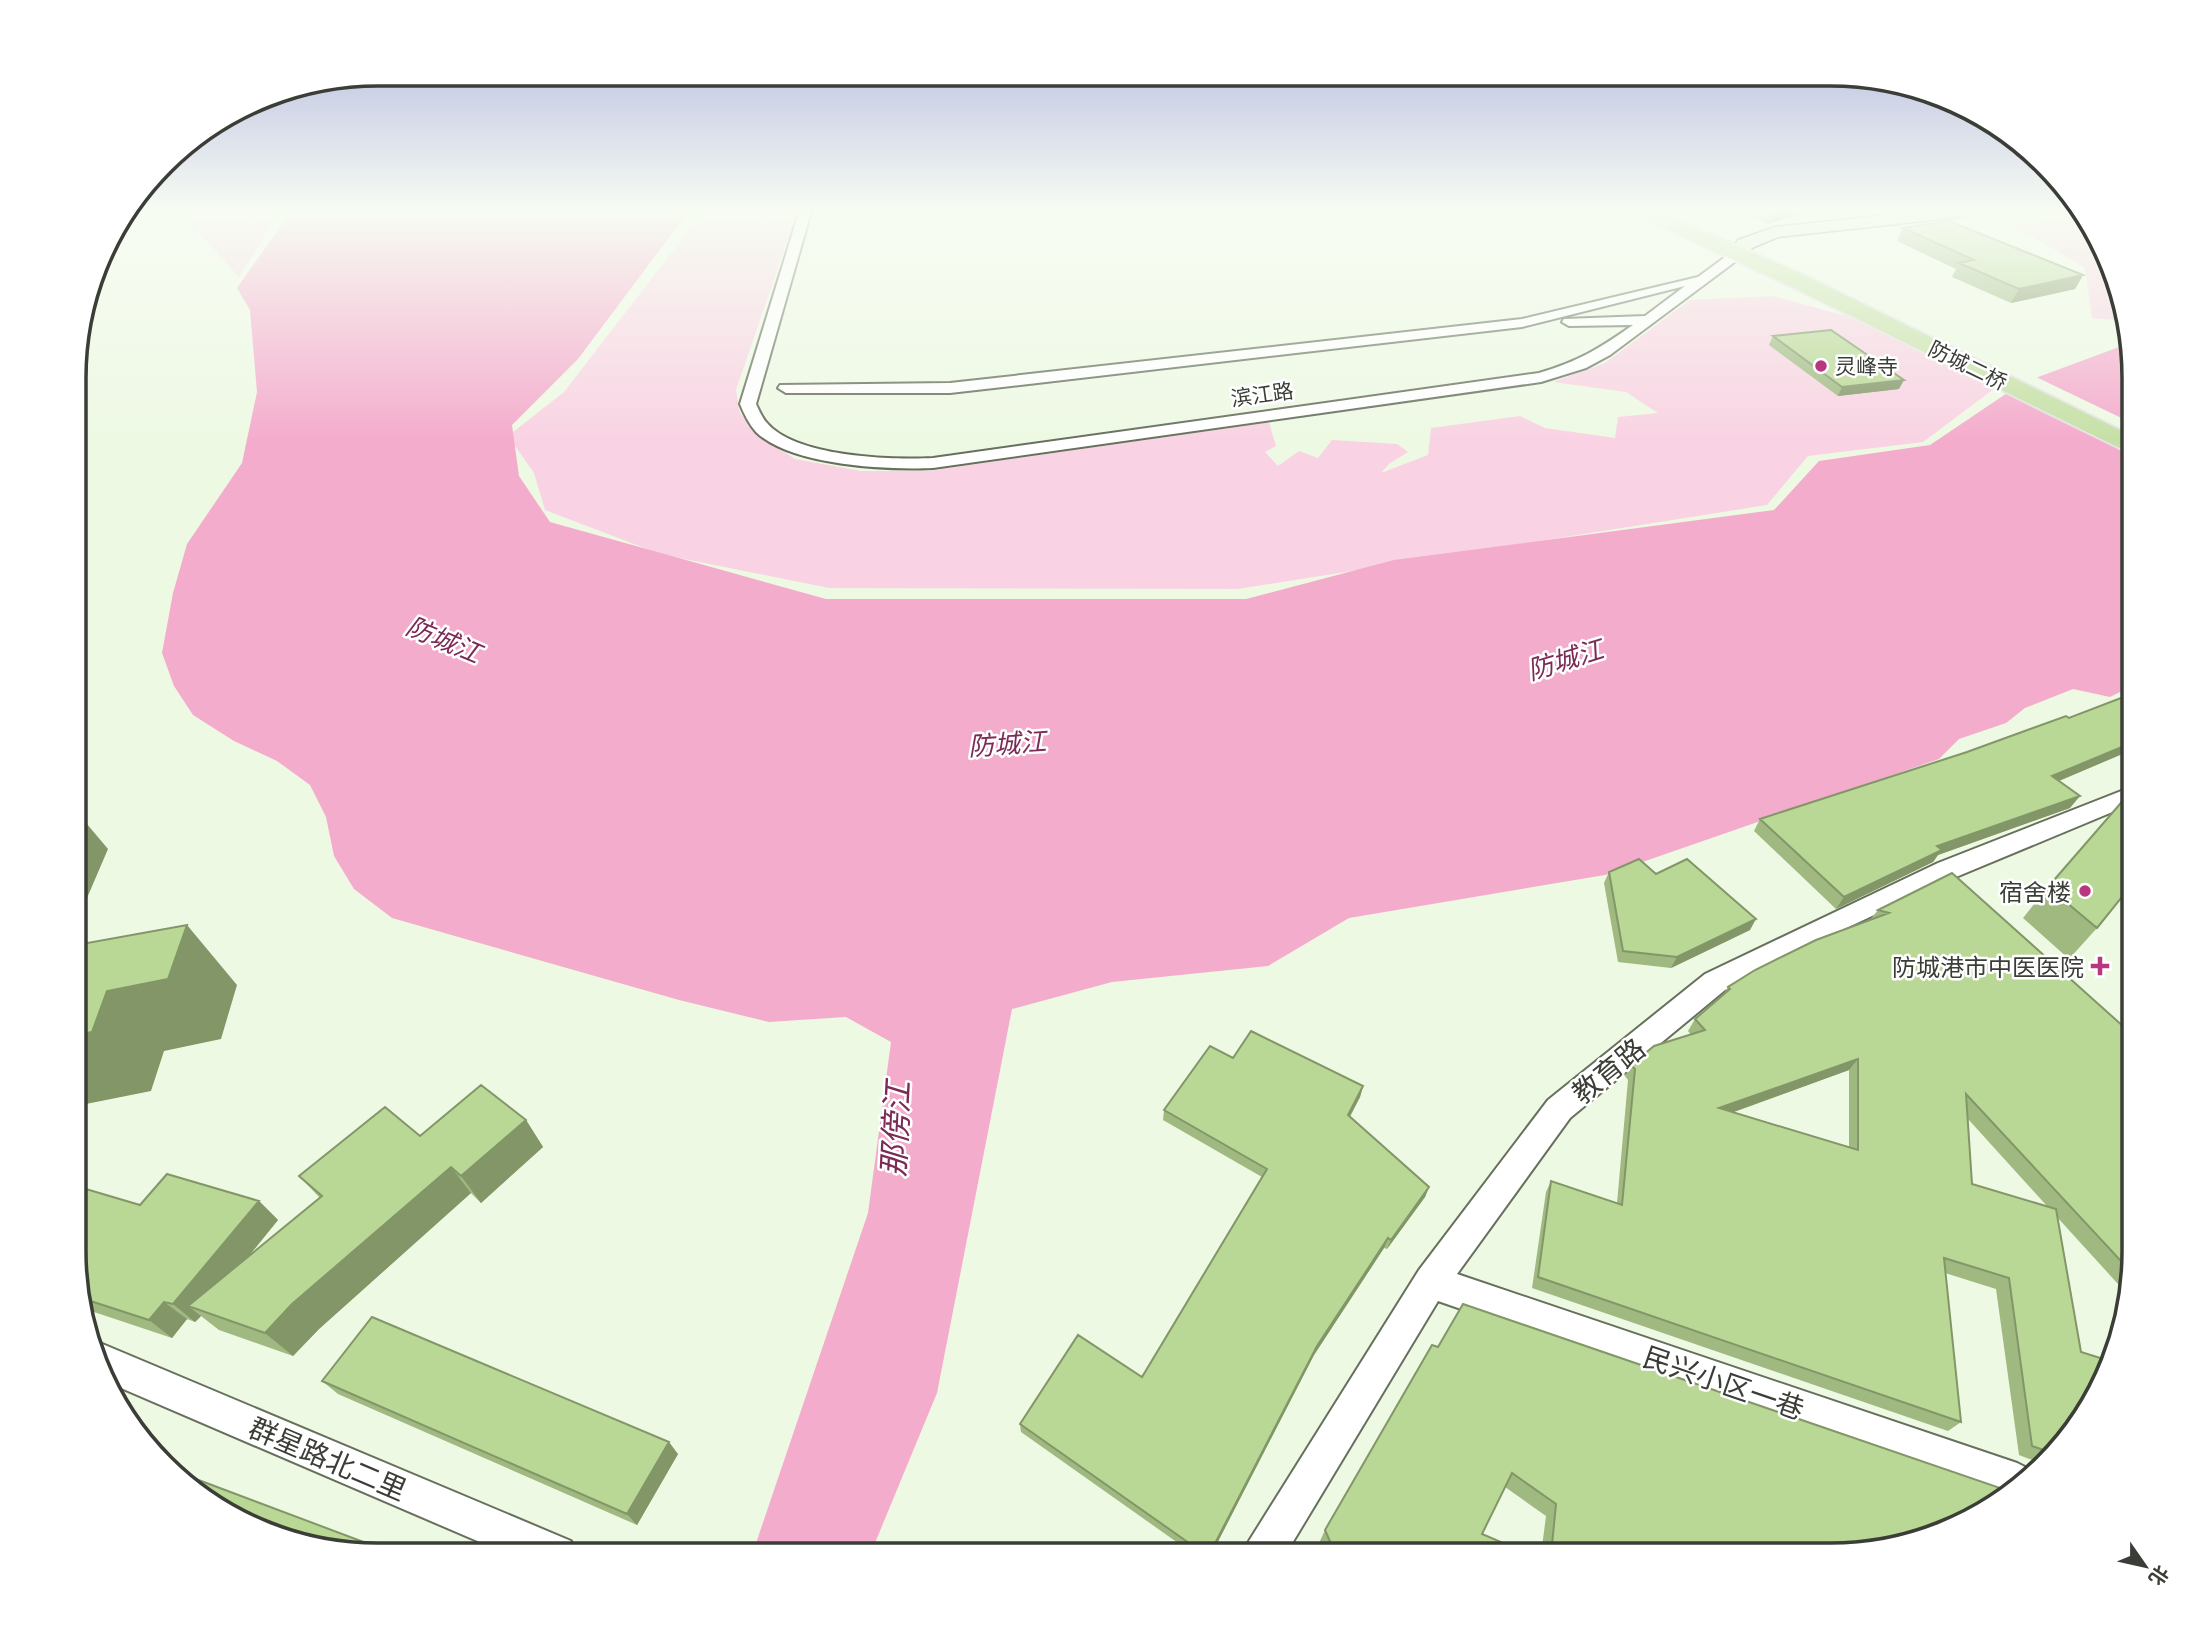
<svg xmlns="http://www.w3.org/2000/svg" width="2208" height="1629" viewBox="0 0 2208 1629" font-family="Manrope,'Noto Sans SC',sans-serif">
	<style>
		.green { fill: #f9d3e3 }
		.water { fill: #f4accd }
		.pier { fill: #eef9e4 }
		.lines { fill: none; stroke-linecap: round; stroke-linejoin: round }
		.street-casing { stroke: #676f5d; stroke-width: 4 }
		.secondary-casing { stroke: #676f5d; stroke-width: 3 }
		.primary-casing { stroke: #e3e4e3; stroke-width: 4 }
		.street { fill: #fff; fill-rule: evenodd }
		.secondary { fill: #e3efd3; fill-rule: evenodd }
		.primary { fill: #c7e0a7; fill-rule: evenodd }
		.wall { fill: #9fb980; fill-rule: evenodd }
		.shaded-wall { fill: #829668 }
		.building { fill: #b9d795; stroke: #829668; stroke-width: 2; fill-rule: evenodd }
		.poi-dot { fill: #b9377f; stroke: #fff; stroke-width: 2.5 }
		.labels { text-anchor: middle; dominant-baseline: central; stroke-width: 5; stroke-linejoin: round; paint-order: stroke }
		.far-street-label { font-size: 21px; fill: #3a3e36; stroke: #fff }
		.far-poi-label { font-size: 21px; fill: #3a3e36; stroke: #fff; text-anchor: start }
		.poi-label { font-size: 24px; fill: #3a3e36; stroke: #fff; text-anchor: end }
		.water-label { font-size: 26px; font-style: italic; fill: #7c2b56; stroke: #fff }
		.near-street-label { font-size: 28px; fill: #3a3e36; stroke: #fff }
		.near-water-label { font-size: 32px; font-style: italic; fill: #7c2b56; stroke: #fff }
		.rim { fill: none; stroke: #3a3e36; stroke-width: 3.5 }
	</style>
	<rect width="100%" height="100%" fill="#eef9e4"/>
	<path class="green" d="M 180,212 L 280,212 L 239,277 Z
		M 703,212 L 797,212 L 736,390 L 740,413 L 762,437 L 795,459 L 861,471 L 928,471 L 1269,422 L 1276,446 L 1265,452 L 1278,466 L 1299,451 L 1318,458 L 1332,440 L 1397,444 L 1408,452 L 1389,464 L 1381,473 L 1428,455 L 1431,428 L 1520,416 L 1545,428 L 1615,438 L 1618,417 L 1658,413 L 1626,392 L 1553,382 L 1605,363 L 1690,300 L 1772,296 L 1854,318 L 1995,388 L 1923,442 L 1808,456 L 1767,505 L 1238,589 L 829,588 L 660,554 L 545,510 L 534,473 L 508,436 L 564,392 Z
		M 2078,212 L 2103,243 L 2124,321 L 2092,318 L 2085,268 L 2005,220 Z"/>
	<path class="water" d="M 291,212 L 688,212 L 578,359 L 512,425 L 519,476 L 550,522 L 826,599 L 1246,599 L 1394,560 L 1774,510 L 1819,461 L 1930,445 L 2022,383 L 2130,343 L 2134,358 L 2134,685 L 2110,697 L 2073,689 L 2025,708 L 2006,723 L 1959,739 L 1939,759 L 1605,875 L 1349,918 L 1268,966 L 1112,982 L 1012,1009 L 937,1393 L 870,1555 L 752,1555 L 868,1213 L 891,1042 L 846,1017 L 769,1022 L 679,1000 L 392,918 L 354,889 L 334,856 L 326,817 L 310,785 L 277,761 L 234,741 L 193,715 L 174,686 L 162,653 L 173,593 L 187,544 L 242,463 L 257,392 L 250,310 L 237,288 Z"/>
	<path class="pier" d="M 2032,375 L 2134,424 L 2134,456 L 2003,391 Z"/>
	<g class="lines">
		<defs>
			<path id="street" d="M 799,212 L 811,212 L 756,404 C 759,410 762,418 767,423 C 796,457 891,460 933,458 L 1539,373 C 1579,361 1599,349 1633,325 L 1569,326 L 1562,322 L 1564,319 L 1645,316 L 1685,286 L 1522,327 L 950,393 L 786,393 L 778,388 L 780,385 L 950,383 L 1522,319 L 1698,277 L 1732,252 L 1737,251 L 1744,255 L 1610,355 L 1586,368 L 1541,382 L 933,468 C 887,470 791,466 756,432 C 749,424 744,414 740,404 Z
				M 2134,786 L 2134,803 L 1956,877 L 1829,936 L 1725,990 L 1570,1118 L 1457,1274 L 2017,1463 L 2031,1470 L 2000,1495 L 1438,1301 L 1285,1555 L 1243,1555 L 1249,1541 L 1419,1270 L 1548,1100 L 1705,974 L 1938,863 Z
				M 100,1343 L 571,1541 L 577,1555 L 510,1555 L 107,1382 L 94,1346 Z"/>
			<path id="secondary" d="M 1913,212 L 1969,212 L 1960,217 L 1778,237 L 1752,248 L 1744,259 L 1730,259 L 1728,255 L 1738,240 L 1775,227 Z"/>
			<path id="primary" d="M 1635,212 L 1661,212 L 1810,278 L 2134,437 L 2134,455 L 1794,288 L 1638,216 Z"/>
		</defs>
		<use href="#street" class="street-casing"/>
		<use href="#secondary" class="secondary-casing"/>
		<use href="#primary" class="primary-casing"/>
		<use href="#street" class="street"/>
		<use href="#secondary" class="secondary"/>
		<use href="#primary" class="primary"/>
	</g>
	<path class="wall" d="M 1742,212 L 1807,212 L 1768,224 Z
		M 1903,228 L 2083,275 L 2075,289 L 2011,303 L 1952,277 L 1956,269 L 1897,241 Z
		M 1773,336 L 1899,389 L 1838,396 L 1769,345 Z
		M 2134,693 L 2134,749 L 2059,781 L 2070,808 L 1938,855 L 1933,862 L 1836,909 L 1754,831 L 1760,819 L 1967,752 L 2069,718 Z
		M 1609,872 L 1656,874 L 1750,930 L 1671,968 L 1618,962 L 1604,883 Z
		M 1952,873 L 2134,1271 L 2128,1295 L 2057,1217 L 2071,1437 L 2040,1463 L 2019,1455 L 1996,1289 L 1945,1273 L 1961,1422 L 1948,1431 L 1532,1288 L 1546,1192 L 1551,1181 L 1617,1203 L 1628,1080 L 1625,1076 L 1631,1065 L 1691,1035 L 1688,1031 L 1695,1019 L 1723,995 L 1728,987 L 1870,920 L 1878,910 ZM 1849,1070 L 1849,1147 L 1732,1112 ZM 1968,1119 L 2047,1206 L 1972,1184 Z
		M 2048,887 L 2097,928 L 2069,959 L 2023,918 Z
		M 1363,1086 L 1360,1097 L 1350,1117 L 1429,1187 L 1425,1197 L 1387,1249 L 1384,1248 L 1314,1355 L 1211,1555 L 1195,1555 L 1021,1432 L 1020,1424 L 1142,1377 L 1262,1177 L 1163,1120 L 1164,1110 Z
		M 526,1120 L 543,1147 L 481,1203 L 471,1193 L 319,1329 L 293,1356 L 219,1330 L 201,1316 L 195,1322 L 187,1319 L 172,1338 L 91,1311 L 80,1303 L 76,1291 L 76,1186 L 140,1205 L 259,1201 L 278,1220 L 249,1256 L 320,1198 L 299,1176 L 420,1136 Z
		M 1432,1345 L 1831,1555 L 1541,1555 L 1546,1516 L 1505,1487 L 1482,1534 L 1531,1555 L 1326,1555 L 1320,1541 L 1325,1530 Z
		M 322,1381 L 678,1454 L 637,1525 L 338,1394 Z"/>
	<path class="shaded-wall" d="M 1773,212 L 1807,212 L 1768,224 Z
		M 2083,275 L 2075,289 L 2011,303 L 2019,289 Z
		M 1904,380 L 1899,389 L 1838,396 L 1842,387 Z
		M 2134,742 L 2134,749 L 2042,788 L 2052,776 Z
		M 2080,796 L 2070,808 L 1938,855 L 1933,862 L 1836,909 L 1844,897 L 1937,846 Z
		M 76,811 L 108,849 L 84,905 L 76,907 Z
		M 1756,919 L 1750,930 L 1671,968 L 1677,957 Z
		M 187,925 L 237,985 L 221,1039 L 164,1051 L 151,1091 L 76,1106 L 76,1035 L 107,991 Z
		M 1858,1059 L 1849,1070 L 1712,1120 L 1719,1108 Z
		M 1363,1086 L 1360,1097 L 1345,1125 L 1348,1115 Z
		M 526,1120 L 543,1147 L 481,1203 L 461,1176 Z
		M 451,1167 L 471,1193 L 319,1329 L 293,1356 L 265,1333 L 292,1304 Z
		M 1429,1187 L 1425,1197 L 1387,1249 L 1391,1240 Z
		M 259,1201 L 278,1220 L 204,1311 L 188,1306 L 201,1316 L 195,1322 L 173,1304 Z
		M 1388,1238 L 1384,1248 L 1314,1355 L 1211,1555 L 1209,1555 L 1317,1346 Z
		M 164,1302 L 187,1319 L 172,1338 L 149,1320 Z
		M 669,1442 L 678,1454 L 637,1525 L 627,1514 Z"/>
	<path class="building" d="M 1949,221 L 2083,275 L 2019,289 L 1959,263 L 1974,260 L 1903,228 Z
		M 1831,330 L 1904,380 L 1842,387 L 1773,336 Z
		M 2134,693 L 2134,742 L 2052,776 L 2080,796 L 1937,846 L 1942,850 L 1844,897 L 1760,819 L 1967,752 L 2066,716 L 2069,718 Z
		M 2126,797 L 2134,801 L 2134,882 L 2097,928 L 2048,887 Z
		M 1639,859 L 1656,874 L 1687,859 L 1756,919 L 1677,957 L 1623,951 L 1609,872 Z
		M 1952,873 L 2134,1036 L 2133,1274 L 1966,1094 L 1972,1184 L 2056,1209 L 2081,1352 L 2113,1362 L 2112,1368 L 2071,1437 L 2052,1453 L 2032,1446 L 2009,1278 L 1944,1258 L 1961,1422 L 1538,1277 L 1551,1181 L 1622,1205 L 1635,1069 L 1631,1065 L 1654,1046 L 1705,1030 L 1695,1019 L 1730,989 L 1728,987 L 1755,970 L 1816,940 L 1889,913 L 1878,910 ZM 1858,1059 L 1858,1150 L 1719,1108 Z
		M 187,925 L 168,979 L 107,991 L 92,1032 L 76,1035 L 76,945 Z
		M 1251,1031 L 1363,1086 L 1348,1115 L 1429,1187 L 1391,1240 L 1388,1238 L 1317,1346 L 1209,1555 L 1206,1555 L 1020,1424 L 1078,1335 L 1142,1377 L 1267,1169 L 1164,1110 L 1210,1046 L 1233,1058 Z
		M 481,1085 L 526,1120 L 461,1176 L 451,1167 L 292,1304 L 265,1333 L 188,1306 L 322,1196 L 299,1176 L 385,1107 L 420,1136 Z
		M 167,1174 L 259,1201 L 173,1304 L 164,1302 L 149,1320 L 78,1297 L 76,1291 L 76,1283 L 84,1274 L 76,1272 L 76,1186 L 140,1205 Z
		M 1463,1304 L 2006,1490 L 1965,1524 L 1831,1555 L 1551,1555 L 1556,1504 L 1512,1473 L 1482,1534 L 1531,1555 L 1336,1555 L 1325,1530 L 1432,1345 L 1438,1347 Z
		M 372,1317 L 669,1442 L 627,1514 L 322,1381 Z
		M 172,1470 L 398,1555 L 358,1555 L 279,1539 L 192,1492 Z"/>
	<linearGradient id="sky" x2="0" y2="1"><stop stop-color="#adb1dd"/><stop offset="0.48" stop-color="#f7fcf3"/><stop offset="1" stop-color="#f7fcf3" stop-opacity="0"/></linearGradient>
	<rect width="2208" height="440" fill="url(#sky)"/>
	<g class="poi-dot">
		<circle cx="1821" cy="366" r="7"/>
		<circle cx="2085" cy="891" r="7"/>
		<path d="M2096.5 955.5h7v7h7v7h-7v7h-7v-7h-7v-7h7z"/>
	</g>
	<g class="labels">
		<g class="far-street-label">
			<text transform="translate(1968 365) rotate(26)">防城二桥</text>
			<text transform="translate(1262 394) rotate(-8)">滨江路</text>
		</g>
		<g class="far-poi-label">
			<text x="1835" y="366">灵峰寺</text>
		</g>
		<g class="poi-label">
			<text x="2071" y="891">宿舍楼</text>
			<text x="2084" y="966">防城港市中医医院</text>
		</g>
		<g class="water-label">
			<text transform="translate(444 639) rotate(23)">防城江</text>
			<text transform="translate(1565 659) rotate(-17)">防城江</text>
			<text transform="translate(1007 743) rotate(-4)">防城江</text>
		</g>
		<g class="near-street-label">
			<text transform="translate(1608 1070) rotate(-39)">教育路</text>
			<text transform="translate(1724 1382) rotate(19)">民兴小区一巷</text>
			<text transform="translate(328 1458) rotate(23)">群星路北二里</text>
		</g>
		<g class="near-water-label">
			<text transform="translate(895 1129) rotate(-87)">那傍江</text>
		</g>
	</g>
	<path d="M0 0H2208V1629H0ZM378 86H1830A292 292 0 0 1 2122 378V1251A292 292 0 0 1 1830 1543H378A292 292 0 0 1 86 1251V378A292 292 0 0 1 378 86Z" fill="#fff" fill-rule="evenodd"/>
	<path class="rim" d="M378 86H1830A292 292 0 0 1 2122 378V1251A292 292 0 0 1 1830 1543H378A292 292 0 0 1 86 1251V378A292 292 0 0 1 378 86Z"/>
	<g transform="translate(2145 1566) rotate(124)" stroke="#ffffff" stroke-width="5" paint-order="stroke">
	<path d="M0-5L12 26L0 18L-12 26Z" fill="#3a3e36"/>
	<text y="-10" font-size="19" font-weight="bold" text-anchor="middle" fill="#3a3e36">北</text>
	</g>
</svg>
